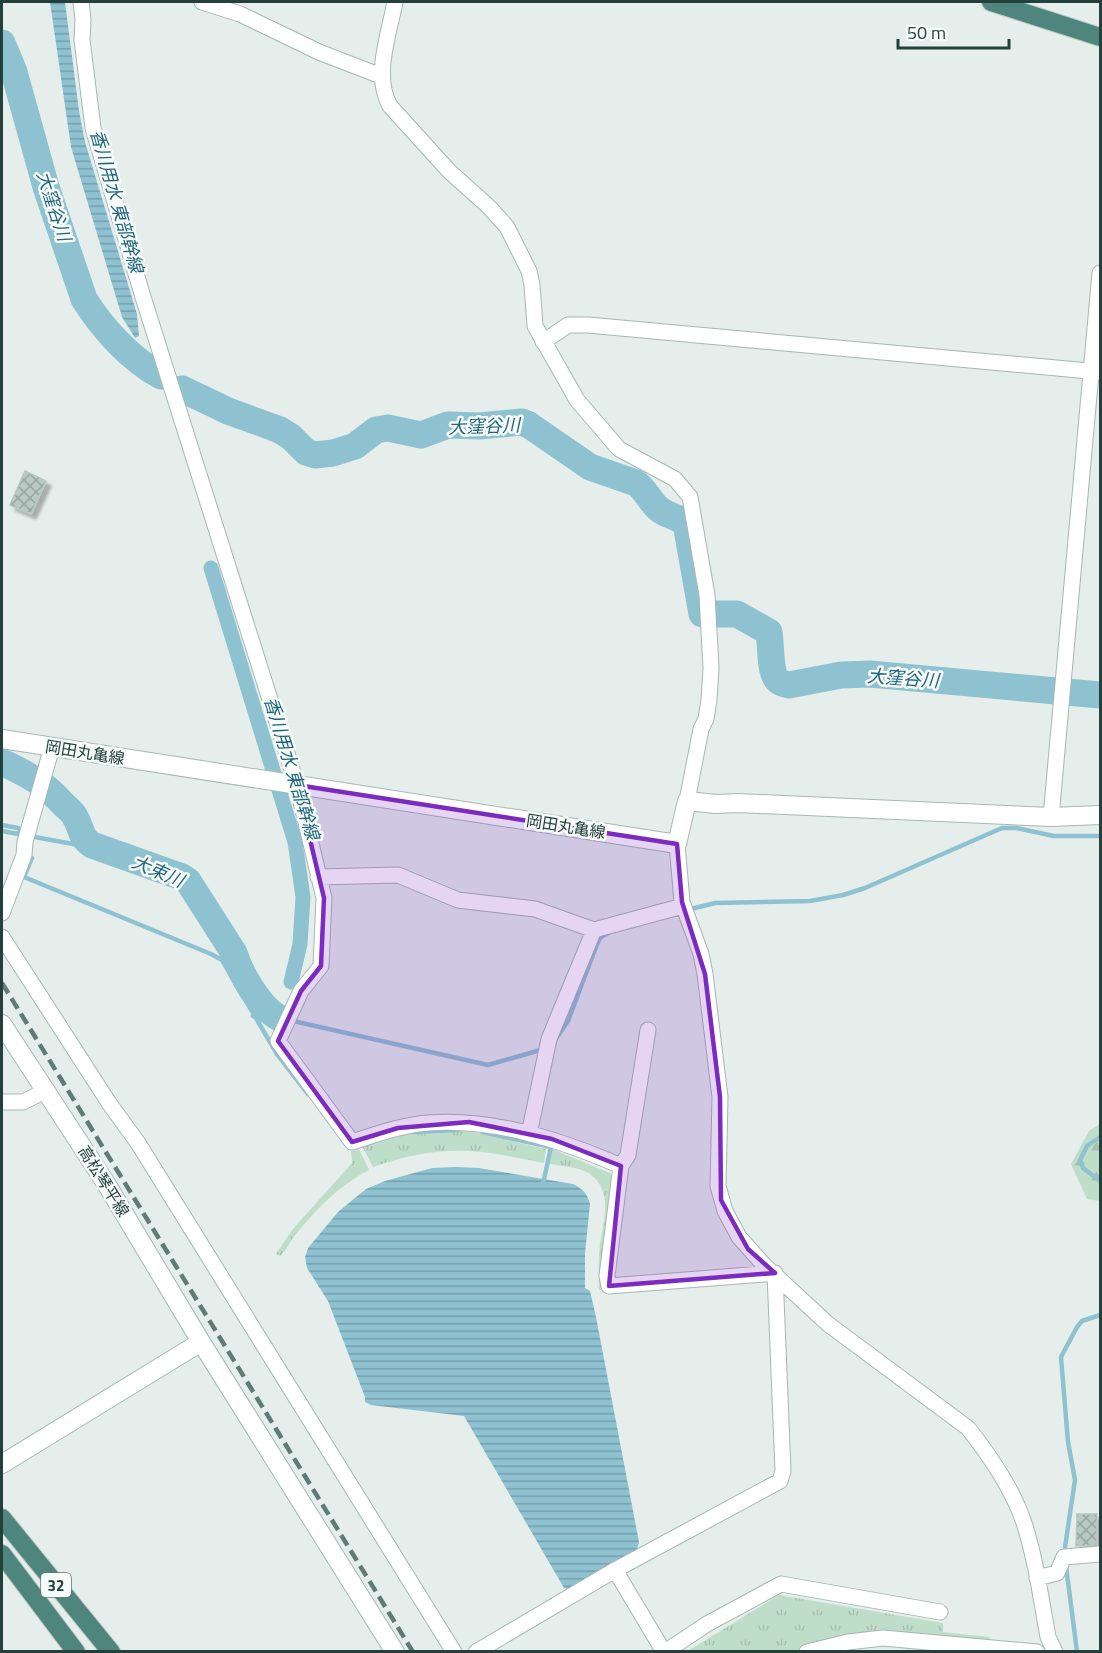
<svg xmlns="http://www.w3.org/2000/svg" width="1102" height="1653" viewBox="0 0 1102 1653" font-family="'Titillium Web','Noto Sans JP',sans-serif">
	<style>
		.grass { fill: url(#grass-tufts) }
		.forest { fill: url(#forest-firs) }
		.water { fill: url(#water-rules) }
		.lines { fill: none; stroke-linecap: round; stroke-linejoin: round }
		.stream { stroke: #8fc2d1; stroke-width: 4.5 }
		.canal { stroke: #8fc2d1; stroke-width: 15 }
		.river { stroke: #8fc2d1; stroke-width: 27 }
		.building { fill: url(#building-cross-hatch); stroke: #b7c8c2; stroke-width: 1.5; filter: url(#shadow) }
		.minor-casing { stroke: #a7b6b2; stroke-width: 17 }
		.secondary-casing { stroke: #a4b9b3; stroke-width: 20 }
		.trunk-casing { stroke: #c2cac8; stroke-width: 20 }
		.minor { stroke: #fff; stroke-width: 15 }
		.secondary { stroke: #fff; stroke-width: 18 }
		.trunk { stroke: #4e867e; stroke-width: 18 }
		.rail { stroke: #5f7b75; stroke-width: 4.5; stroke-dasharray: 12 6; stroke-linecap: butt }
		.marked { fill: #7b2cbf; fill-opacity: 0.2; stroke: #7b2cbf; stroke-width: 4.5; stroke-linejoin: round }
		.labels { text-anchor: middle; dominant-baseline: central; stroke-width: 5; stroke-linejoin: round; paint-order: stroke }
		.shield { fill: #f6faf8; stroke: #637873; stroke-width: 1.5 }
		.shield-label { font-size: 15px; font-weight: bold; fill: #24403a }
		.street-label { font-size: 16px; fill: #24403a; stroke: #f6faf8 }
		.water-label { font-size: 18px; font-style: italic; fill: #1f657b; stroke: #f6faf8 }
	</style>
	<defs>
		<pattern id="grass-tufts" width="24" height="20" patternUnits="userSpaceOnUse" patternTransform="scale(1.5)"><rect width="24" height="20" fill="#bfdeca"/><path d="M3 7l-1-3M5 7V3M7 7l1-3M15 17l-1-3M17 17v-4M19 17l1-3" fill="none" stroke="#a4c0ae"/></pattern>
		<pattern id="forest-firs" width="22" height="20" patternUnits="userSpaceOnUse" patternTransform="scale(1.5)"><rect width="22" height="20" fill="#bfdeca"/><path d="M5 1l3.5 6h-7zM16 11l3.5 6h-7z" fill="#a4c0ae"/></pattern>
		<pattern id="water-rules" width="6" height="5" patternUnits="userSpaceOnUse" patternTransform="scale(1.5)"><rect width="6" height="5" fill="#8fc2d1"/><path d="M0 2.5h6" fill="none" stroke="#759fab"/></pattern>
		<pattern id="building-cross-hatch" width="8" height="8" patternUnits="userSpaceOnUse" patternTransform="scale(1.5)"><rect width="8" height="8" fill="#bac9c4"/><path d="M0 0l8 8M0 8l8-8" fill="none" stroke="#97a5a0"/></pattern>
		<filter id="shadow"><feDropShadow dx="5" dy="5" stdDeviation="1.5" flood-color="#0004"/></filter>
	</defs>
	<rect width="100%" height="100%" fill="#e5eeeb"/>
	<path class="grass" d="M 469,1131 L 546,1149 L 544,1163 C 520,1159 494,1152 469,1151 C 436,1149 404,1156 373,1167 L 362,1146 L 408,1134 Z
		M 359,1149 L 369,1170 C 340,1185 317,1208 296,1234 C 290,1241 287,1250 280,1256 L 276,1254 L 292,1230 L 352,1163 L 351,1151 Z
		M 552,1149 L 610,1173 L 615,1179 L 601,1290 L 599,1290 C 599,1275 598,1259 600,1244 C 604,1221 613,1191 590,1174 C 580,1167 562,1166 550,1164 Z
		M 779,1595 L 943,1623 L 943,1632 L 990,1637 L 988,1643 L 829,1641 L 798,1651 L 686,1652 Z"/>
	<path class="forest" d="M 1100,1124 L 1100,1201 L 1087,1199 L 1071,1164 L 1089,1131 Z"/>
	<path class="water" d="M 50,2 L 65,2 L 79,111 L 85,142 L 137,314 L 139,336 L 135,338 L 122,317 L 71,147 Z
		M 456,1167 L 479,1168 L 573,1184 C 583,1189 587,1193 590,1204 L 585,1253 L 585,1288 L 590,1291 L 596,1317 L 639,1542 L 637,1550 L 569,1589 L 564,1588 L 464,1416 L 371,1405 L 365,1402 L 365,1397 L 328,1301 L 307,1268 L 305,1257 L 308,1248 L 338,1212 L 366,1189 L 385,1181 L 432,1168 Z"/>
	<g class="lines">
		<path class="stream" d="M 2,825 L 18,828 L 22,834
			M 2,831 L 84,846 L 183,883 C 206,906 217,940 238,965
			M 32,858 L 24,877 L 211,954 L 222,960 L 277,1054 L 308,1094
			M 687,910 L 715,903 L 810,901 L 843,895 L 865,888 L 1002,828 L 1016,828 L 1054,836 L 1100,836
			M 253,1016 L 265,1008
			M 280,1018 L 488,1065 L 544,1049
			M 555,1040 L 568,1021 L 597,944 L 601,937 L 610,932
			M 413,1132 L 459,1130
			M 482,1132 L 551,1147 L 543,1184
			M 1100,1137 L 1087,1146 L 1080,1160 L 1083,1168 L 1100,1181
			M 1065,1547 L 1075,1480 L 1068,1442 L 1061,1357 L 1077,1327 L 1082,1321 L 1100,1315
			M 1066,1566 L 1077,1652"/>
		<path class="canal" d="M 211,568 L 295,842 L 303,897 L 300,944 L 291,982"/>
		<path class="river" d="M 2,43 L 14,72 L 46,187 L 84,299 C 102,328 130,359 161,376
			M 182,389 L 228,411 L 280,430 L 291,437 L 306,452 L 315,455 L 333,453 L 355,446 L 376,430 L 388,428 L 421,435 L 448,425 L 479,426 L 522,422 L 529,425 L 590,467 L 636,483 C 646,490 650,502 659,509 C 667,516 678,516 686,524 L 702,614
			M 716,614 L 737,614 L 769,632 C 771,644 770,670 776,678 C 779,683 784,684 789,685 L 841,675 L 870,674 L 1100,695
			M 2,762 C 28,775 42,781 63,804 C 67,808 73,812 75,817 C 82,828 79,836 92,845 L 182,877 L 188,881 L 234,953 C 240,973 261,1010 280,1018"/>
	</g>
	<path class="building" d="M 25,471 L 46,481 L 31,514 L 10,505 Z
		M 1077,1514 L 1097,1514 L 1097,1545 L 1076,1546 Z"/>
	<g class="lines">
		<defs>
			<path id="minor" d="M 81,2 L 83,19 L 82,40 L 93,128 L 143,297 L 297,785 L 324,898 L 321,966 L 301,991 L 278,1041 L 352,1142 C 377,1134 402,1125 428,1123 C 494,1118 561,1140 621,1166
				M 202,2 L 240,14 L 319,52 L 381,76
				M 395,2 C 389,34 373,76 390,106 L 449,171 L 489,207 L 507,227 L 529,271 L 532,285 L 535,326 L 577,400 L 619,449 L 675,479 L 690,497 L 707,595 L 711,668 L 709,700 L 706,719 L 701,729 L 687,801
				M 543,342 L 568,325 L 588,325 L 1100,372
				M 1051,817 L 1100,273
				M 677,844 L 682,902 L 701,954 L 705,974 L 720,1097 L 718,1186 L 725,1211 L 739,1237 L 763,1264 L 828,1324 L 968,1428 C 990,1456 1013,1489 1024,1523 C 1036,1560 1041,1599 1048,1637 L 1055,1652
				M 318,877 L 398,875 L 458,900 L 535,909 L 594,930 L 549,1039 L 529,1134
				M 2,913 L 24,855 L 25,842 L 52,747
				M 594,930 L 683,906
				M 2,937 L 109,1103 L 138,1143 L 454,1652
				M 648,1030 L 628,1155 L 621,1166 L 607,1276 L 609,1286 L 775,1273 L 783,1471 L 780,1481 L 615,1570 L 664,1652
				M 2,1102 L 23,1102 L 47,1090
				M 1037,1578 L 1057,1573 L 1064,1557 L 1100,1554
				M 476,1652 L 615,1570
				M 665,1652 L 707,1624 L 781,1584 L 940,1612
				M 807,1652 L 848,1642 L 883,1638 L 1037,1652"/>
			<path id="secondary" d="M 2,739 L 677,844 L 687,801 L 716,804 L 738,803 L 1051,817 L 1100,815
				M 2,1024 L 107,1185 L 201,1342 L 395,1652
				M 2,1464 L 201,1342"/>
			<path id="trunk" d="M 991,2 L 1100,37
				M 2,1518 L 111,1652
				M 2,1554 L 76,1652"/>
		</defs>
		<use href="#minor" class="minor-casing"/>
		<use href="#secondary" class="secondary-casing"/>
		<use href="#trunk" class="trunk-casing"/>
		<use href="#minor" class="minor"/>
		<use href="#secondary" class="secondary"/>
		<use href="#trunk" class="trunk"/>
		<path class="rail" d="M 2,983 L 413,1652"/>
	</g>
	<path class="marked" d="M 297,785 L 677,844 L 682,902 L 705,974 L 720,1097 L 721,1200 L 748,1249 L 775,1273 L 609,1286 L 621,1166 L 552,1139 L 469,1122 L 398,1128 L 352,1142 L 278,1041 L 301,991 L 321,966 L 324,898 Z"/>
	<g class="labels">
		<rect class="shield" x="41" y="1573" width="30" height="24" rx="4.5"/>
		<g class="shield-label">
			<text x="56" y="1585">32</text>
		</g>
		<g class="street-label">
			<text transform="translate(85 752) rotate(9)">岡田丸亀線</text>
			<text transform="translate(566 826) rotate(9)">岡田丸亀線</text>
			<text transform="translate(104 1181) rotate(58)">高松琴平線</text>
		</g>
		<g class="water-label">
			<text transform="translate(117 201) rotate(74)">香川用水 東部幹線</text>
			<text transform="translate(54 206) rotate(72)">大窪谷川</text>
			<text transform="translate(484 426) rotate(-2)">大窪谷川</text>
			<text transform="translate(903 678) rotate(4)">大窪谷川</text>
			<text transform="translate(292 768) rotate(73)">香川用水 東部幹線</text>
			<text transform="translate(158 871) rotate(23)">大束川</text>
		</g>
	</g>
	<rect width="1102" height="1653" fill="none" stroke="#24403a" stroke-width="6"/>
	<path d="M898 39v9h111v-9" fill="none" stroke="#24403a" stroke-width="3"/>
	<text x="907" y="39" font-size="18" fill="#24403a" stroke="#f6faf8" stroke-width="4.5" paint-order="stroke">50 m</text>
</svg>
